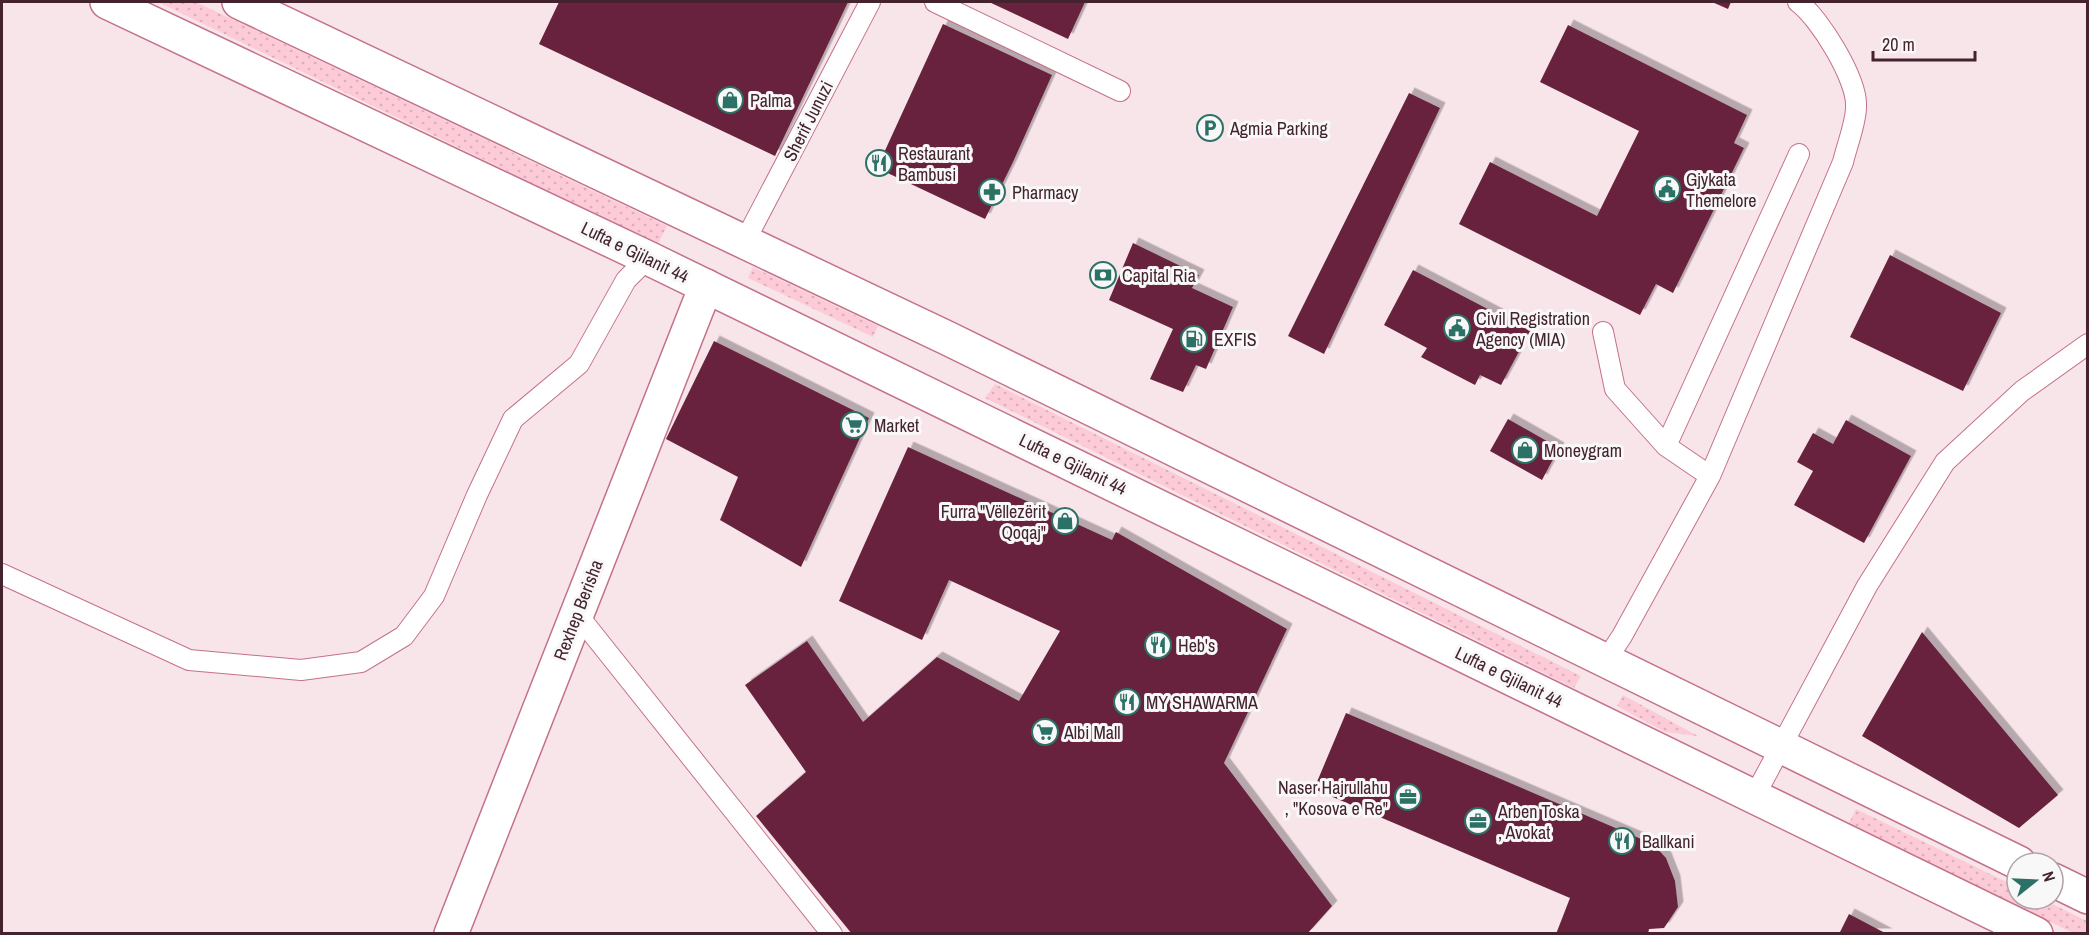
<svg xmlns="http://www.w3.org/2000/svg" width="2089" height="935" viewBox="0 0 2089 935" font-family="'Archivo Narrow',sans-serif">
	<style>
		.green { fill: url(#green-dots) }
		.building { fill: #68233c; filter: url(#shadow) }
		.lines { fill: none; stroke-linecap: round; stroke-linejoin: round }
		.service-casing { stroke: #c4718a; stroke-width: 22 }
		.minor-casing { stroke: #c4718a; stroke-width: 36 }
		.primary-casing { stroke: #c4718a; stroke-width: 36 }
		.service { stroke: #fff; stroke-width: 20 }
		.minor { stroke: #fff; stroke-width: 33 }
		.primary { stroke: #fff; stroke-width: 33 }
		.labels { text-anchor: middle; dominant-baseline: central; stroke-width: 6; stroke-linejoin: round; paint-order: stroke }
		.poi-label { font-size: 18px; fill: #45232e; stroke: #f8f8f8; text-anchor: start }
		.street-label { font-size: 18px; fill: #45232e; stroke: #f8f8f8 }
	</style>
	<defs>
		<pattern id="green-dots" width="8" height="8" patternUnits="userSpaceOnUse" patternTransform="scale(1.5)"><rect width="8" height="8" fill="#fdcbd8"/><path d="M2 2h.1M6 6h.1" fill="none" stroke="#daaeba" stroke-width="1.8" stroke-linecap="round"/></pattern>
		<filter id="shadow"><feDropShadow dx="5.5" dy="-5.5" stdDeviation="0" flood-color="#0004"/></filter>
	</defs>
	<rect width="100%" height="100%" fill="#f8e5ea"/>
	<path class="green" d="M 158,2 L 196,2 L 667,226 L 658,244 Z
		M 753,267 L 878,326 L 873,337 L 748,278 Z
		M 995,384 L 1581,676 L 1574,688 L 985,398 Z
		M 1623,695 L 1698,736 L 1665,732 L 1617,706 Z
		M 1856,809 L 2017,887 L 2017,899 L 2042,899 L 2087,921 L 2087,933 L 2073,933 L 1848,825 Z"/>
	<path class="building" d="M 559,2 L 848,2 L 775,156 L 539,44 Z
		M 989,2 L 1085,2 L 1068,39 Z
		M 1712,2 L 1731,2 L 1728,9 Z
		M 943,24 L 1052,75 L 1013,162 L 985,219 L 877,168 Z
		M 1568,25 L 1747,115 L 1734,143 L 1744,148 L 1673,293 L 1656,284 L 1640,315 L 1459,224 L 1490,162 L 1597,216 L 1639,131 L 1540,82 Z
		M 1409,93 L 1440,108 L 1324,354 L 1288,336 Z
		M 1133,243 L 1199,275 L 1192,288 L 1233,307 L 1206,369 L 1196,365 L 1183,392 L 1150,379 L 1173,329 L 1109,300 Z
		M 1890,255 L 2001,313 L 1963,391 L 1850,337 Z
		M 1413,270 L 1530,331 L 1501,385 L 1480,375 L 1475,385 L 1421,357 L 1427,348 L 1384,325 Z
		M 714,341 L 869,418 L 801,567 L 720,520 L 738,477 L 666,439 Z
		M 1508,419 L 1559,448 L 1542,480 L 1490,451 Z
		M 1846,420 L 1911,456 L 1864,543 L 1794,505 L 1813,471 L 1797,462 L 1813,433 L 1833,444 Z
		M 908,447 L 1112,540 L 1116,532 L 1287,629 L 1224,763 L 1332,906 L 1307,934 L 852,934 L 756,816 L 806,772 L 745,685 L 807,641 L 863,722 L 937,657 L 1019,701 L 1060,631 L 949,580 L 922,640 L 839,601 Z
		M 1922,632 L 2058,795 L 2019,828 L 1862,736 Z
		M 1346,713 L 1653,844 L 1666,858 L 1675,881 L 1678,907 L 1664,928 L 1649,929 L 1648,934 L 1556,934 L 1570,898 L 1314,789 Z
		M 1849,914 L 1887,934 L 1839,934 Z"/>
	<g class="lines">
		<defs>
			<path id="service" d="M 935,2 L 1120,91
				M 745,241 L 870,2
				M 1603,332 L 1615,389 L 1666,446 L 1710,476
				M 1666,446 L 1799,154
				M 2,574 L 189,660 L 301,670 L 361,662 L 404,636 L 434,596 L 477,495 L 513,419 L 579,364 L 626,280 L 648,258
				M 577,614 L 832,934
				M 1606,660 L 1622,636 L 1710,476 L 1843,162 C 1847,145 1856,123 1856,107 C 1858,80 1819,17 1798,2
				M 1754,797 L 1867,586 L 1945,462 L 2022,391 L 2088,344"/>
			<path id="minor" d="M 451,934 L 706,286"/>
			<path id="primary" d="M 107,2 L 648,258 L 2036,934
				M 239,2 L 947,338 L 2019,863
				M 2053,880 L 2088,897"/>
		</defs>
		<use href="#service" class="service-casing"/>
		<use href="#minor" class="minor-casing"/>
		<use href="#primary" class="primary-casing"/>
		<use href="#service" class="service"/>
		<use href="#minor" class="minor"/>
		<use href="#primary" class="primary"/>
	</g>
	<defs>
		<symbol id="shop-ring" viewBox="-11 -11 22 22"><circle r="9.5" fill="#f8f8f8" stroke="#2b7166" stroke-width="1.5"/><path d="M-5-2.5h2.3a2.7 3.5 0 0 1 5.4 0H5L5.5 6h-11ZM-1.5-2.5h3a1.5 2.3 0 0 0-3 0Z" fill="#2b7166"/></symbol>
		<symbol id="parking-ring" viewBox="-11 -11 22 22"><circle r="9.5" fill="#f8f8f8" stroke="#2b7166" stroke-width="1.5"/><path d="M-3.5-5.5H1a3.5 3.5 0 0 1 0 7H-1V5.5H-3.5ZM-1-3.4V-.6H.8a1.4 1.4 0 0 0 0-2.8Z" fill="#2b7166"/></symbol>
		<symbol id="restaurant-ring" viewBox="-11 -11 22 22"><circle r="9.5" fill="#f8f8f8" stroke="#2b7166" stroke-width="1.5"/><path d="M-5-6h1v4h1v-4h1v4h1v-4h1v5L-1.5 .5V6h-2V.5L-5-1ZM5-6V6H3V1.5H1.5Q1.5-4 5-6Z" fill="#2b7166"/></symbol>
		<symbol id="civic-ring" viewBox="-11 -11 22 22"><circle r="9.5" fill="#f8f8f8" stroke="#2b7166" stroke-width="1.5"/><path d="M-.6-6.5H3V-4.5H.6V-3L4-1V1h2V6H-6V1h2V-1L-.6-3ZM-1.2 2.5V6h2.4V2.5Z" fill="#2b7166"/></symbol>
		<symbol id="pharmacy-ring" viewBox="-11 -11 22 22"><circle r="9.5" fill="#f8f8f8" stroke="#2b7166" stroke-width="1.5"/><path d="M-2-6h4v4h4v4h-4v4h-4v-4h-4v-4h4Z" fill="#2b7166"/></symbol>
		<symbol id="bank-ring" viewBox="-11 -11 22 22"><circle r="9.5" fill="#f8f8f8" stroke="#2b7166" stroke-width="1.5"/><path d="M-6-4H6V4H-6ZM0-2.3a2.3 2.3 0 1 0 0 4.6a2.3 2.3 0 1 0 0-4.6Z" fill="#2b7166"/></symbol>
		<symbol id="fuel-ring" viewBox="-11 -11 22 22"><circle r="9.5" fill="#f8f8f8" stroke="#2b7166" stroke-width="1.5"/><path d="M-5.5-6h7V0h2V4h1.3V-2.5L3-4.5l.8-.8L6-3V5H2.5V1h-1V6h-7ZM-4.2-4.7v3.2H.2V-4.7Z" fill="#2b7166"/></symbol>
		<symbol id="supermarket-ring" viewBox="-11 -11 22 22"><circle r="9.5" fill="#f8f8f8" stroke="#2b7166" stroke-width="1.5"/><path d="M-6-5.5h2.5l.6 2H6L4.5 2H-2.5L-4.4-4H-6ZM-1.5 3.2a1.3 1.3 0 1 0 .1 0ZM3 3.2a1.3 1.3 0 1 0 .1 0Z" fill="#2b7166"/></symbol>
		<symbol id="office-ring" viewBox="-11 -11 22 22"><circle r="9.5" fill="#f8f8f8" stroke="#2b7166" stroke-width="1.5"/><path d="M-6-3h4V-5.5h4V-3h4V5H-6ZM-1-4.5V-3h2v-1.5ZM-6 0V1H6V0Z" fill="#2b7166"/></symbol>
	</defs>
	<g fill-rule="evenodd">
		<use href="#shop-ring" x="715" y="85" width="30" height="30"/>
		<use href="#parking-ring" x="1195" y="113" width="30" height="30"/>
		<use href="#restaurant-ring" x="864" y="148" width="30" height="30"/>
		<use href="#civic-ring" x="1652" y="174" width="30" height="30"/>
		<use href="#pharmacy-ring" x="977" y="177" width="30" height="30"/>
		<use href="#bank-ring" x="1088" y="260" width="30" height="30"/>
		<use href="#civic-ring" x="1442" y="313" width="30" height="30"/>
		<use href="#fuel-ring" x="1179" y="324" width="30" height="30"/>
		<use href="#supermarket-ring" x="839" y="410" width="30" height="30"/>
		<use href="#shop-ring" x="1510" y="435" width="30" height="30"/>
		<use href="#shop-ring" x="1050" y="506" width="30" height="30"/>
		<use href="#restaurant-ring" x="1143" y="630" width="30" height="30"/>
		<use href="#restaurant-ring" x="1112" y="687" width="30" height="30"/>
		<use href="#supermarket-ring" x="1030" y="717" width="30" height="30"/>
		<use href="#office-ring" x="1393" y="782" width="30" height="30"/>
		<use href="#office-ring" x="1463" y="806" width="30" height="30"/>
		<use href="#restaurant-ring" x="1607" y="826" width="30" height="30"/>
	</g>
	<g class="labels">
		<g class="poi-label">
			<text x="750" y="100">Palma</text>
			<text x="1230" y="128">Agmia Parking</text>
			<text x="898" y="153">Restaurant<tspan x="898" dy="21">Bambusi</tspan></text>
			<text x="1686" y="179">Gjykata<tspan x="1686" dy="21">Themelore</tspan></text>
			<text x="1012" y="192">Pharmacy</text>
			<text x="1122" y="275">Capital Ria</text>
			<text x="1476" y="318">Civil Registration<tspan x="1476" dy="21">Agency (MIA)</tspan></text>
			<text x="1214" y="339">EXFIS</text>
			<text x="874" y="425">Market</text>
			<text x="1544" y="450">Moneygram</text>
			<text x="1046" y="511" text-anchor="end">Furra "Vëllezërit<tspan x="1046" dy="21">Qoqaj"</tspan></text>
			<text x="1178" y="645">Heb's</text>
			<text x="1146" y="702">MY SHAWARMA</text>
			<text x="1064" y="732">Albi Mall</text>
			<text x="1388" y="787" text-anchor="end">Naser Hajrullahu<tspan x="1388" dy="21">, "Kosova e Re"</tspan></text>
			<text x="1498" y="811">Arben Toska<tspan x="1498" dy="21">, Avokat</tspan></text>
			<text x="1642" y="841">Ballkani</text>
		</g>
		<g class="street-label">
			<text transform="translate(808 121) rotate(-63)">Sherif Junuzi</text>
			<text transform="translate(635 252) rotate(26)">Lufta e Gjilanit 44</text>
			<text transform="translate(1073 464) rotate(26)">Lufta e Gjilanit 44</text>
			<text transform="translate(578 610) rotate(-69)">Rexhep Berisha</text>
			<text transform="translate(1509 677) rotate(26)">Lufta e Gjilanit 44</text>
		</g>
	</g>
	<rect width="2089" height="935" fill="none" stroke="#45232e" stroke-width="6"/>
	<g transform="translate(2035 881) rotate(72)"><circle r="28" fill="#f8f8f8" stroke="#b0a3a7" stroke-width="1.5"/>
	<path d="M0-4.5L10 22L0 15L-10 22Z" fill="#2b7166"/>
	<text y="-9" font-size="16" font-weight="bold" text-anchor="middle" fill="#45232e">N</text>
	</g>
	<path d="M1873 51v9h102v-9" fill="none" stroke="#45232e" stroke-width="3"/>
	<text x="1882" y="51" font-size="18" fill="#45232e" stroke="#f8f8f8" stroke-width="4.5" paint-order="stroke">20 m</text>
</svg>
